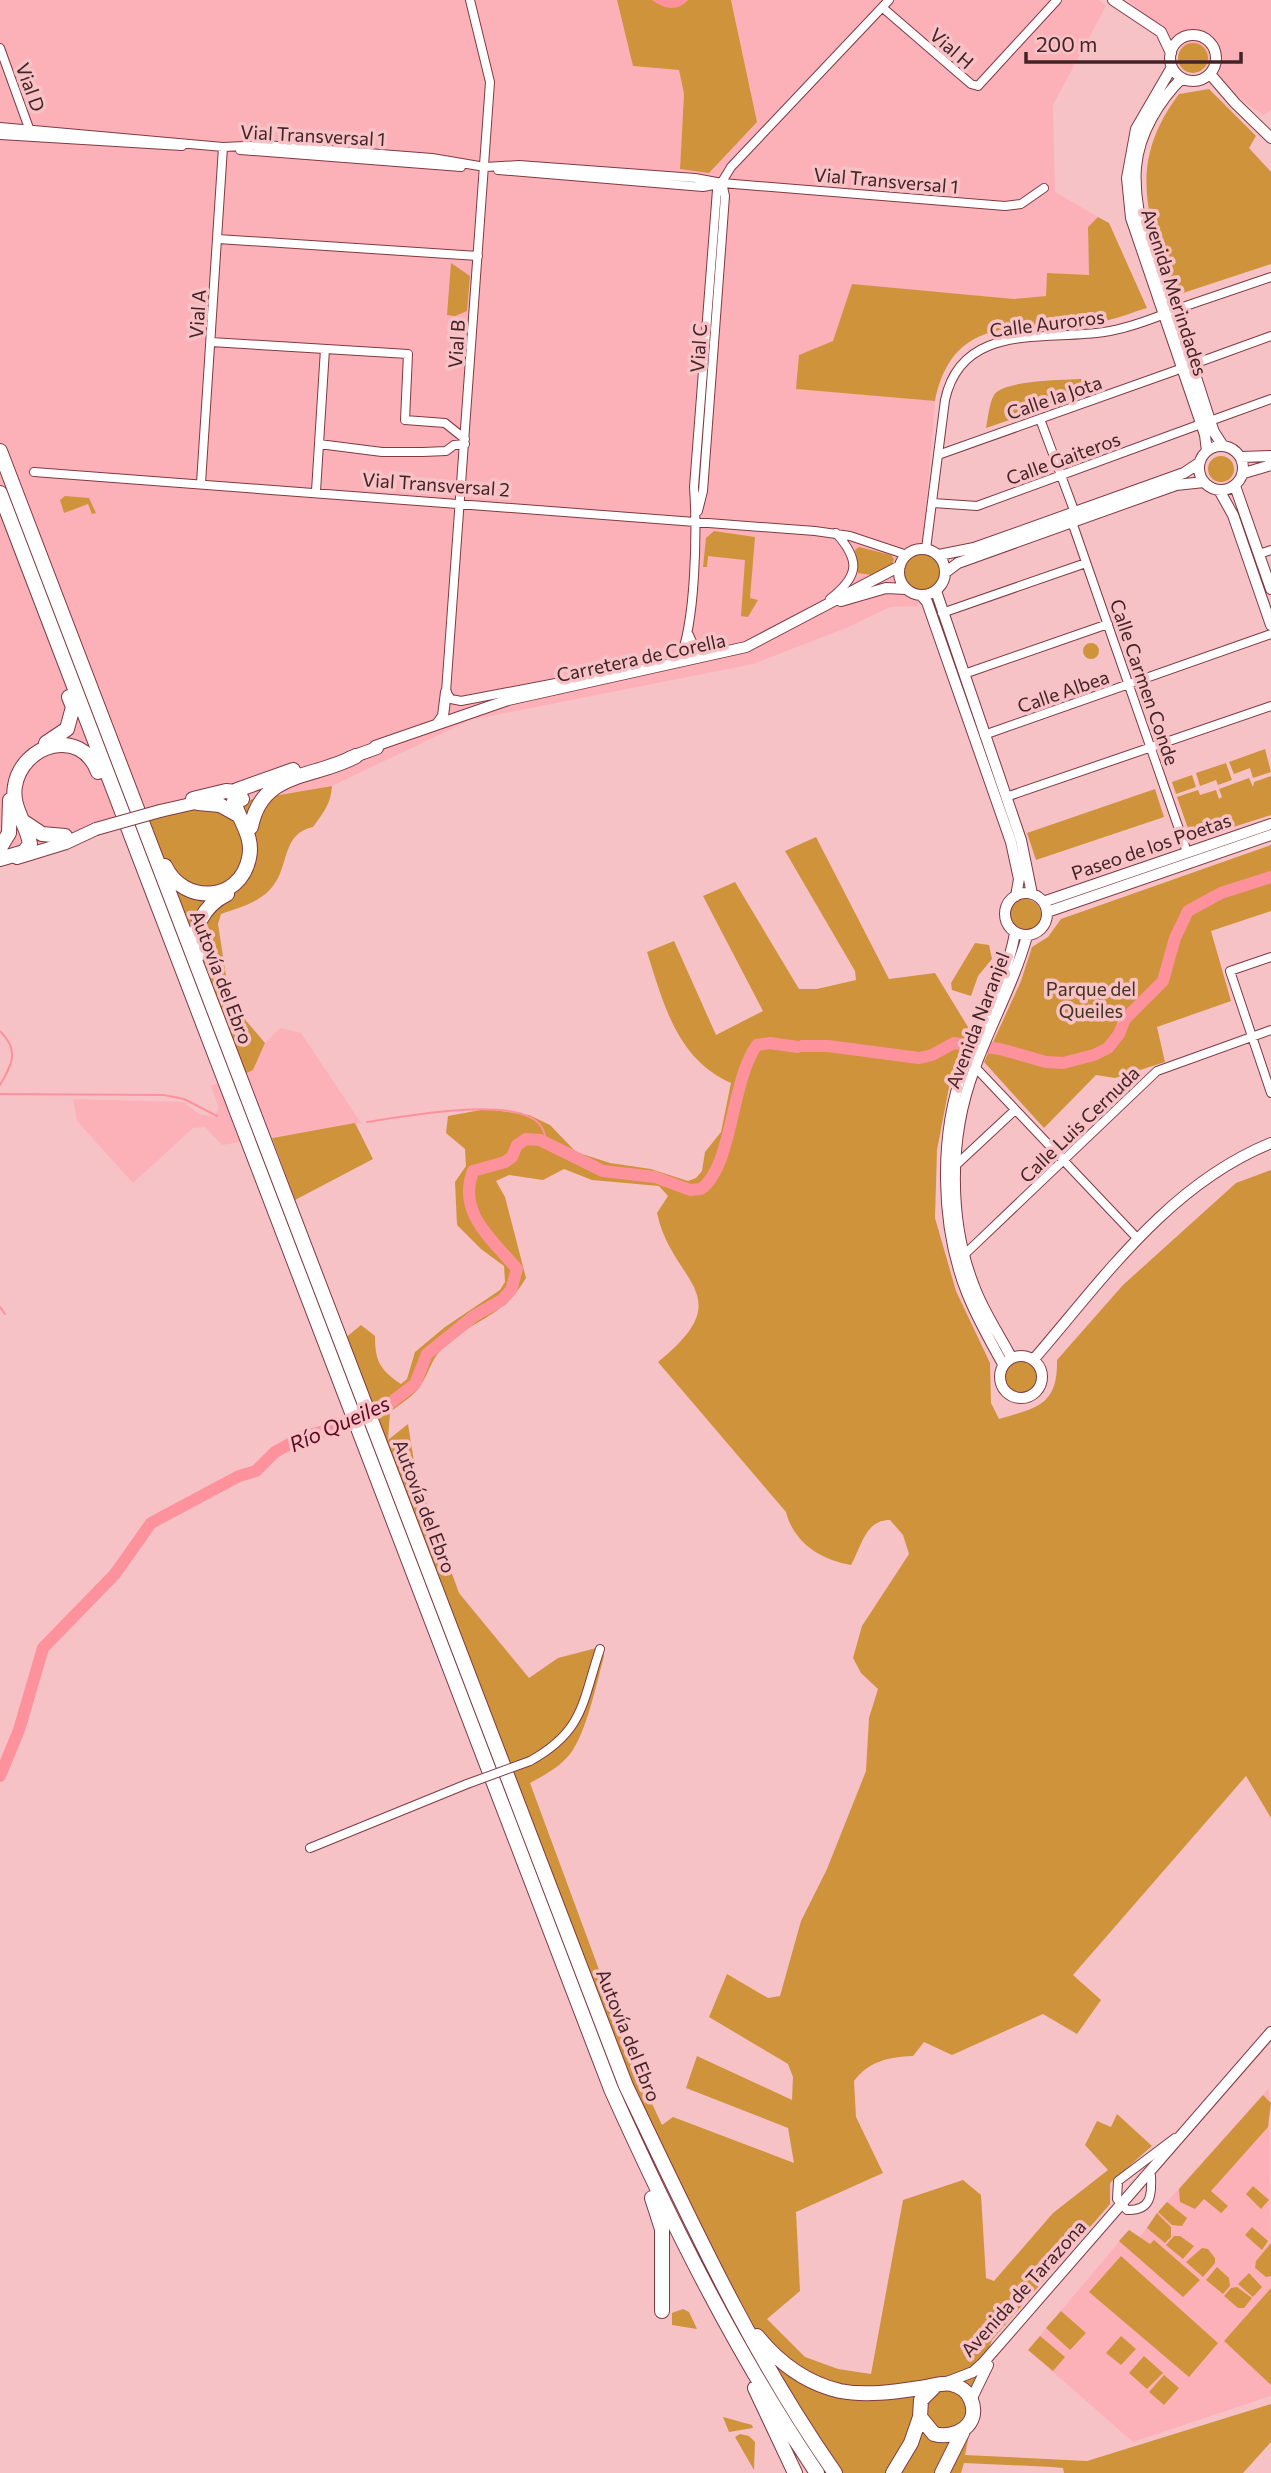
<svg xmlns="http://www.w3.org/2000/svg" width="1271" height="2473" viewBox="0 0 1271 2473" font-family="Commissioner,sans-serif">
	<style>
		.built { fill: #fbb1b7 }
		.green { fill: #cf933c; fill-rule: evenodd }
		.water { fill: #fd929d }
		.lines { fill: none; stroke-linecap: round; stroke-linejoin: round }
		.stream { stroke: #fd929d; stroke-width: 2 }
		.river { stroke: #fd929d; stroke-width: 12 }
		.street-casing { stroke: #803943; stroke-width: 10 }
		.secondary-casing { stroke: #803943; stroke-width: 12 }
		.primary-casing { stroke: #803943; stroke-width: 14 }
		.highway-casing { stroke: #803943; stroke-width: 16 }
		.street { stroke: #fff; stroke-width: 8 }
		.secondary { stroke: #fff; stroke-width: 10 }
		.primary { stroke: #fff; stroke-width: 12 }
		.highway { stroke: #fff; stroke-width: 14 }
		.street-bridge-casing { stroke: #803943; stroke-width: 10; stroke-linecap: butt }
		.primary-bridge-casing { stroke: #803943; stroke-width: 14; stroke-linecap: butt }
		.street-bridge { stroke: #fff; stroke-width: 8 }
		.primary-bridge { stroke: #fff; stroke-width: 12 }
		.labels { text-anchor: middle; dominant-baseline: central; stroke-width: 7; stroke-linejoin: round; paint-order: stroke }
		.street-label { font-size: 19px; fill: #442327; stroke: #f6c2c6 }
		.park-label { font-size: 19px; fill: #423320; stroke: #f6c2c6 }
		.water-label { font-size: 21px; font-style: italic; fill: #5c071e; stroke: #f6c2c6 }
	</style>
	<rect width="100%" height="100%" fill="#f6c2c6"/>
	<path class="built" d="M 0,0 L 617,0 L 633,66 L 679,70 L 684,94 L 680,169 L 757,122 L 731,0 L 1099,0 L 1106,6 L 1053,105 L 1055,192 L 1098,217 L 1088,227 L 1089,275 L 1048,273 L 1046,296 L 1014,299 L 941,292 L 833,342 L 797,389 L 935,401 L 918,606 L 890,607 L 846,628 L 753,664 L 470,720 L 332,786 L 153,814 L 0,862 Z
		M 1128,0 L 1271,0 L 1271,110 L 1263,115 L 1246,103 Z
		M 280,1028 L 301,1033 L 361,1123 L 222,1145 L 205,1127 L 193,1128 L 133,1183 L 77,1121 L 73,1099 L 183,1102 L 199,1114 L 214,1117 L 219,1108 L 211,1086 L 253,1070 L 265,1043 Z
		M 1269,2088 L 1271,2288 L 1224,2341 L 1271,2385 L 1271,2396 L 1133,2442 L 1028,2350 L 1129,2230 L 1140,2237 L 1157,2213 Z"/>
	<path class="green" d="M 617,0 L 731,0 L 757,122 L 709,173 L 680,169 L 684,94 L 679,70 L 633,66 Z
		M1178 58a15 15 0 1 1 30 0a15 15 0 1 1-30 0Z
		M 1209,89 L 1256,136 L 1249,148 L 1271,172 L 1271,264 L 1174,296 C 1149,219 1125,166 1179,94 Z
		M 1098,217 L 1109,223 L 1147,308 C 1133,312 1119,318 1105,321 C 1033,335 955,304 935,401 L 796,389 L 799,355 L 833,341 L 852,284 L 1014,299 L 1046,296 L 1047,273 L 1089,275 L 1088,227 Z
		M 451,263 L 470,276 L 467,311 L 455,316 L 447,315 Z
		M 1082,379 L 1087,393 L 986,428 C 988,418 989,404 994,395 C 1003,380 1064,380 1082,379 Z
		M1208 469a13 13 0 1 1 26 0a13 13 0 1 1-26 0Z
		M 65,496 L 89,498 L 96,513 L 92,514 L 88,504 L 64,513 L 60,500 Z
		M 714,531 L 755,537 L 750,598 L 758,600 L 748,617 L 741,616 L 745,560 L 708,556 L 707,567 L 703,567 L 706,538 Z
		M 859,547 L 891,555 L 894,559 L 892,566 L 871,575 L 858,573 L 855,550 Z
		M904 572a18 18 0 1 1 36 0a18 18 0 1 1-36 0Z
		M1083 651a8 8 0 1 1 16 0a8 8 0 1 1-16 0Z
		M 1265,749 L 1271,772 L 1253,778 L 1250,768 L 1234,774 L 1229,762 Z
		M 1226,763 L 1232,780 L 1218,785 L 1216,780 L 1200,786 L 1196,773 Z
		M 1192,775 L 1196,787 L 1176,794 L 1172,782 Z
		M 1271,776 L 1271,815 L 1192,840 L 1177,797 L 1198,790 L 1200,795 L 1216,790 L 1219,799 L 1222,797 L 1219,789 L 1249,778 L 1253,787 L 1254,782 Z
		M 332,786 C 331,804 323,813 313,827 C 282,833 289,866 273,886 C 261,902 239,908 221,914 L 218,924 L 230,1002 L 265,1043 L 253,1070 L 234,1079 L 131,820 Z
		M 1155,789 L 1164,817 L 1036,860 L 1027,833 Z
		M 816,837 L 889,979 L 935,973 L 968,1027 L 950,1082 L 937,1150 L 935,1218 L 956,1291 L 990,1363 L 991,1403 L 999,1419 C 1037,1408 1058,1405 1057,1360 L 1123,1285 L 1236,1183 L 1271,1170 L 1271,1818 L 1246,1776 L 1073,1975 L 1101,2000 L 1077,2034 L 1043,2014 L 952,2055 L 924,2042 L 913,2056 C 889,2057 869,2061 854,2081 L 856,2117 L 883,2173 L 796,2212 L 800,2291 L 767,2319 L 805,2357 L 838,2369 L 871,2374 L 903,2200 L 963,2180 L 981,2195 L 986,2278 L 994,2281 L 1053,2213 L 1108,2170 L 1085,2145 L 1097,2121 L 1111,2127 L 1117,2114 L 1152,2146 L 1110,2183 L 1110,2204 L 992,2340 L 983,2365 L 965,2455 L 1087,2461 L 1271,2404 L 1271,2442 L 1243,2473 L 1064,2473 L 1063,2468 L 1052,2467 L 964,2463 L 961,2473 L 827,2473 L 746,2347 L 641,2135 L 540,1886 L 373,1447 L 347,1392 L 361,1387 L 344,1339 L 361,1325 L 375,1336 C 375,1361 380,1370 401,1384 L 407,1379 L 415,1352 L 445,1327 L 500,1290 L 505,1282 L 504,1266 L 481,1249 L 457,1225 L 455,1182 L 466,1166 L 465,1149 L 446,1133 L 448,1116 L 486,1109 L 529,1115 L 550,1125 L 576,1152 L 610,1163 L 651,1169 L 688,1181 L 696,1178 L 702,1171 L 705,1152 L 721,1132 L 731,1083 C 677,1059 664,1005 647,952 L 674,941 L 716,1035 L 763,1011 L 703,896 L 735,882 L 799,989 L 817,989 L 856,980 L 855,971 L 785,851 ZM 564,1169 L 592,1180 L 659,1186 L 668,1196 L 657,1213 C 672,1284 742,1294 658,1362 L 786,1512 C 794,1543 821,1560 851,1565 C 862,1546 865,1520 890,1520 L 903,1535 L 909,1554 L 862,1626 L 853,1658 L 861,1673 L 878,1689 L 869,1718 L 866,1771 L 827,1869 L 801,1921 L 780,1996 L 768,1998 L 727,1974 L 709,2017 L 788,2064 L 793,2077 L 792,2100 L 697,2056 L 686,2088 L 788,2128 L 794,2163 L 673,2117 L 662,2125 L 635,2067 L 530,1783 C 543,1776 560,1767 570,1754 C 586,1734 597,1682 604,1656 L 600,1647 L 558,1658 L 529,1678 L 459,1593 L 416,1474 L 408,1424 L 388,1440 L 390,1412 C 399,1405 412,1397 419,1388 C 431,1371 430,1358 448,1343 C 480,1317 503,1316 526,1278 L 505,1197 L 496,1181 L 509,1175 L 543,1180 Z
		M 1271,845 L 1271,911 L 1211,931 L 1231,1001 L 1157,1027 L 1165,1062 L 1115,1078 L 1096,1075 L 1044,1128 L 984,1062 L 1021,981 L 1032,947 L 1048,937 L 1061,919 Z
		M1009 915a16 16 0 1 1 32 0a16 16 0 1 1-32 0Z
		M 975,943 L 989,945 L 992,959 L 978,976 L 971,996 L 952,990 L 951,983 Z
		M 355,1123 L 373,1159 L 295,1200 L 272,1138 Z
		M1005 1377a16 16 0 1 1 32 0a16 16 0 1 1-32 0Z
		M 1263,2095 L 1271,2103 L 1268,2127 L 1211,2191 L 1228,2206 L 1221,2213 L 1204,2199 L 1195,2209 L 1180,2202 L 1179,2189 Z
		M 1253,2186 L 1269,2200 L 1261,2209 L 1246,2194 Z
		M 1167,2202 L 1187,2218 L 1182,2226 L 1172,2225 L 1158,2212 Z
		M 1157,2213 L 1171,2227 L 1171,2237 L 1165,2243 L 1147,2228 Z
		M 1252,2227 L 1268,2241 L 1262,2250 L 1245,2235 Z
		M 1129,2230 L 1150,2244 L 1154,2240 L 1200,2280 L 1183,2297 L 1119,2241 Z
		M 1174,2236 L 1180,2236 L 1194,2246 L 1183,2259 L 1166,2245 Z
		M 1271,2243 L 1271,2276 L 1266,2277 L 1255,2268 L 1256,2261 Z
		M 1202,2248 L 1208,2249 L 1215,2258 L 1215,2263 L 1203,2277 L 1186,2262 Z
		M 1121,2256 L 1218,2343 L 1189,2377 L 1089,2292 Z
		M 1217,2267 L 1229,2278 L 1230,2286 L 1223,2294 L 1206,2280 Z
		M 1249,2273 L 1262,2287 L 1253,2297 L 1238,2284 Z
		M 1237,2287 L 1252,2298 L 1244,2308 L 1238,2308 L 1224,2296 L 1231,2288 Z
		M 1271,2288 L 1271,2385 L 1224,2341 Z
		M 683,2309 L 689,2312 L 697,2329 L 672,2325 L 672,2313 Z
		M 1061,2311 L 1086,2333 L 1070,2350 L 1046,2328 Z
		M 1040,2336 L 1065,2357 L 1053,2371 L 1028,2350 Z
		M 1121,2336 L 1136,2349 L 1121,2365 L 1106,2353 Z
		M 1144,2356 L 1163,2373 L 1147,2389 L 1129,2373 Z
		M 1164,2375 L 1179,2388 L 1164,2405 L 1149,2392 Z
		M 723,2417 L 752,2425 L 753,2428 L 729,2432 Z
		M 740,2434 L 749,2436 L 755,2442 L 754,2470 L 735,2437 Z"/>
	<path class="water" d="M 652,0 L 688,0 C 677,12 664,9 652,0 Z"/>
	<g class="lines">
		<path class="stream" d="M 0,1031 C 20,1051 12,1064 0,1085
			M 0,1094 L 164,1095 L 184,1099 L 217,1116
			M 367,1122 C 402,1117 519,1094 541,1126 C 544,1130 545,1137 547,1142
			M 0,1307 L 5,1314"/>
		<path class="river" d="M 802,1046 L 828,1046 L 919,1058 L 932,1055 L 954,1043 L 1000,1049 L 1046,1062 L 1063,1063 L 1094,1055 L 1108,1048 L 1119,1034 L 1125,1019 L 1163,981 L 1175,938 L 1188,911 L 1221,893 L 1271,877
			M 0,1776 L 19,1730 L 43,1648 L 115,1574 L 151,1523 L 239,1476 L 256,1471 L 275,1452 L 304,1436 L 333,1429 L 389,1404 L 415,1384 L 427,1354 L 474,1316 L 502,1300 L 511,1290 L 517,1269 C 492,1239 457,1213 473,1171 L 505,1162 L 512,1157 L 517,1145 L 526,1139 L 540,1140 L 603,1171 L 655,1177 L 690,1190 L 701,1189 C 733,1166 731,1080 757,1045 L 770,1043 L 798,1047"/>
		<defs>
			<path id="street" d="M 470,0 L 490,82 L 446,692 L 451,699 L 461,701 L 608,673
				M 883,8 L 971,84 L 978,86 L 1057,0
				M 0,48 L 30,131
				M 0,127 L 223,147 L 265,145 L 432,158 L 485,167 L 519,165 L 695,178 L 722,183 L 1005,206 L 1021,204 L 1044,188
				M 0,135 L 182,146
				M 240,150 L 461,167
				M 498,170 L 703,187 L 719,184
				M 218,239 L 478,256
				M 1171,311 L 1271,277
				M 211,342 L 408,354 L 405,420 L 445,423 L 465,439
				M 1191,365 L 1271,336
				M 1040,419 L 1075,513
				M 1210,421 L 1271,399
				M 319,444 L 382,452 L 423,452 L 446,451 L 454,445 L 465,444
				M 938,455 L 1180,369
				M 34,472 L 815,531 L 850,536 L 907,555
				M 201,483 L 223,147
				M 316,491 L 325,349
				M 933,503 L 977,506 L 1201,424
				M 698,511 L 703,491 L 725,196 L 722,183
				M 1072,522 L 1187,852
				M 926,549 L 945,400 C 962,322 1044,341 1104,332 C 1124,329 1144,322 1162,315
				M 1259,554 L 1271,550
				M 830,599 C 859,576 861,561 836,533
				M 942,613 L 1086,563
				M 689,635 L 696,651 L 702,657
				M 679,661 C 696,622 697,531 694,487 L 717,190 L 731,167 L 889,0
				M 964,674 L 1108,624
				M 984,735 L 1271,634
				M 1006,797 L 1271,706
				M 1271,957 L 1230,971 L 1271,1093
				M 975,1067 L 1137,1238
				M 956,1165 L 1015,1110
				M 965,1254 L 1157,1071 L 1271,1030
				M 530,1761 C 584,1731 582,1703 600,1649
				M 310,1848 L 467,1784
				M 1151,2176 C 1152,2195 1151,2211 1127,2210 L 1117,2199 L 1118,2181 L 1175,2138"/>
			<path id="secondary" d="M 1113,0 L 1161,32 L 1171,53
				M1170 58a23 23 0 1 1 46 0a23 23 0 1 1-46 0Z
				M 1172,67 L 1136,129 L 1127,178 L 1131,218 L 1205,435 L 1207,451
				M 1210,74 L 1235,103 L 1271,138
				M 1182,78 C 1159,101 1139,133 1136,167 C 1131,231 1171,307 1192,366 C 1200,388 1206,410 1214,432 L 1223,446
				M1199 468a22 22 0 1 1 44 0a22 22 0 1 1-44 0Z
				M 1241,457 L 1271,456
				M 1244,473 L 1271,465
				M 1235,486 L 1271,589
				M 1219,490 L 1233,515 L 1271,625
				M899 572a23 23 0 1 1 46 0a23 23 0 1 1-46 0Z
				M 939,555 L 974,548 L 1184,473 L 1199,463
				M 946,572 L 958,563 L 1176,485 L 1204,482
				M 936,591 L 1021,840 L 1032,894
				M 921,595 L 927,602 L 1011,842 L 1019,879 L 1016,896
				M 841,601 L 886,588 L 906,589
				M 438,723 L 443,716 L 446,692
				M 375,746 L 508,700 L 746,647 L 900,566
				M1005 914a21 21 0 1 1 42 0a21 21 0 1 1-42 0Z
				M 1043,902 L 1271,824
				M 1047,912 L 1271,835
				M1000 1377a21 21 0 1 1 42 0a21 21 0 1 1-42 0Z
				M 1011,1357 C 999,1334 983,1311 974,1286 C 948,1220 949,1136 974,1070 C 990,1025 1014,983 1027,936
				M 1034,1359 C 1104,1278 1168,1185 1271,1143
				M 1003,1364 C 990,1341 977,1318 967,1293 C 940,1225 939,1135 964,1067 C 980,1022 1007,980 1015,933
				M 947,2382 L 973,2372 L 983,2363 L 1271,2032
				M 971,2400 L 988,2365"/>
			<path id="primary" d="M 349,758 L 377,748
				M 160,811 L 204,801
				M 17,858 L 66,843 L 96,829"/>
			<path id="highway" d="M 0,451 L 626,2086 C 690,2219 750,2352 835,2473
				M 0,493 L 611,2089 C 671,2222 735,2352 817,2473
				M 46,743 L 67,729 L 73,707 L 69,697
				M 193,799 L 226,791 L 237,792 L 242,799
				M 198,803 L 220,805 L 238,815
				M 24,822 L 42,834 L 65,836
				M 251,827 C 262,770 314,779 356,756
				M 0,848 L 9,833 L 10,800
				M 0,859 L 24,852 L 30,844 C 27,824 11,807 15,786 C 22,744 81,726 98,772
				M 165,866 C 183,905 240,903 249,858 C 254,836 239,821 234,801 L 237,790 L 293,770
				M 199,954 C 189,929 205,905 227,894
				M 652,2198 L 662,2229 L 662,2311
				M 757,2336 C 779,2363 805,2383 840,2391 C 866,2396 894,2392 920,2388 C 930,2387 942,2382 951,2384 C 960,2386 968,2392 971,2400 C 981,2425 955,2440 934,2434 L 920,2417 L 921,2400 L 935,2386
				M 755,2388 L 795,2473
				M 893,2473 L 911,2443 L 920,2417
				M 942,2473 L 963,2431"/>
		</defs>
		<use href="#street" class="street-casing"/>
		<use href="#secondary" class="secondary-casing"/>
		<use href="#primary" class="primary-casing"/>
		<use href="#highway" class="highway-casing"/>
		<use href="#street" class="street"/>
		<use href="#secondary" class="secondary"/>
		<use href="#primary" class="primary"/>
		<use href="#highway" class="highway"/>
		<defs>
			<path id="street-bridge" d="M 467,1784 L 530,1761"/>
			<path id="primary-bridge" d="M 96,829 L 160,811"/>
		</defs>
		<use href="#street-bridge" class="street-bridge-casing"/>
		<use href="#primary-bridge" class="primary-bridge-casing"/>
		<use href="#street-bridge" class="street-bridge"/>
		<use href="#primary-bridge" class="primary-bridge"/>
	</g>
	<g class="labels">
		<g class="street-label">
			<text transform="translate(952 48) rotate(41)">Vial H</text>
			<text transform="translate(31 87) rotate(70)">Vial D</text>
			<text transform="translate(313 135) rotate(3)">Vial Transversal 1</text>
			<text transform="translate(886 180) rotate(5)">Vial Transversal 1</text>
			<text transform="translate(1175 292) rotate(72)">Avenida Merindades</text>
			<text transform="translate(197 314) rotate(-86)">Vial A</text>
			<text transform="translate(1047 323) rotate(-7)">Calle Auroros</text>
			<text transform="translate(456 344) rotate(-86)">Vial B</text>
			<text transform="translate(698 348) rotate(-86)">Vial C</text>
			<text transform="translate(1054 397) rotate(-19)">Calle la Jota</text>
			<text transform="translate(1063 458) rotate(-20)">Calle Gaiteros</text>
			<text transform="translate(436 484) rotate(4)">Vial Transversal 2</text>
			<text transform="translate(641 657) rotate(-12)">Carretera de Corella</text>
			<text transform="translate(1145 682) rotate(71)">Calle Carmen Conde</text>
			<text transform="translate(1063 691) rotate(-19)">Calle Albea</text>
			<text transform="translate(1151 846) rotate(-19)">Paseo de los Poetas</text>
			<text transform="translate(222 977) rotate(69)">Autovía del Ebro</text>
			<text transform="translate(977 1020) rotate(-69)">Avenida Naranjel</text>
			<text transform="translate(1079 1124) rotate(-44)">Calle Luis Cernuda</text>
			<text transform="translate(425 1506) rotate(69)">Autovía del Ebro</text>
			<text transform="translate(629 2035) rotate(68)">Autovía del Ebro</text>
			<text transform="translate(1023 2288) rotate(-48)">Avenida de Tarazona</text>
		</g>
		<g class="park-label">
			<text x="1091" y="988">Parque del<tspan x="1091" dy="22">Queiles</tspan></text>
		</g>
		<g class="water-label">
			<text transform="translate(339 1423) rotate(-24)">Río Queiles</text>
		</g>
	</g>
	<path d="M1026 52v10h215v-10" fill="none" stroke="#442327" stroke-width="3.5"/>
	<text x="1036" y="52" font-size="21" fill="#442327" stroke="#f6c2c6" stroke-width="5" paint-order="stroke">200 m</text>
</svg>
